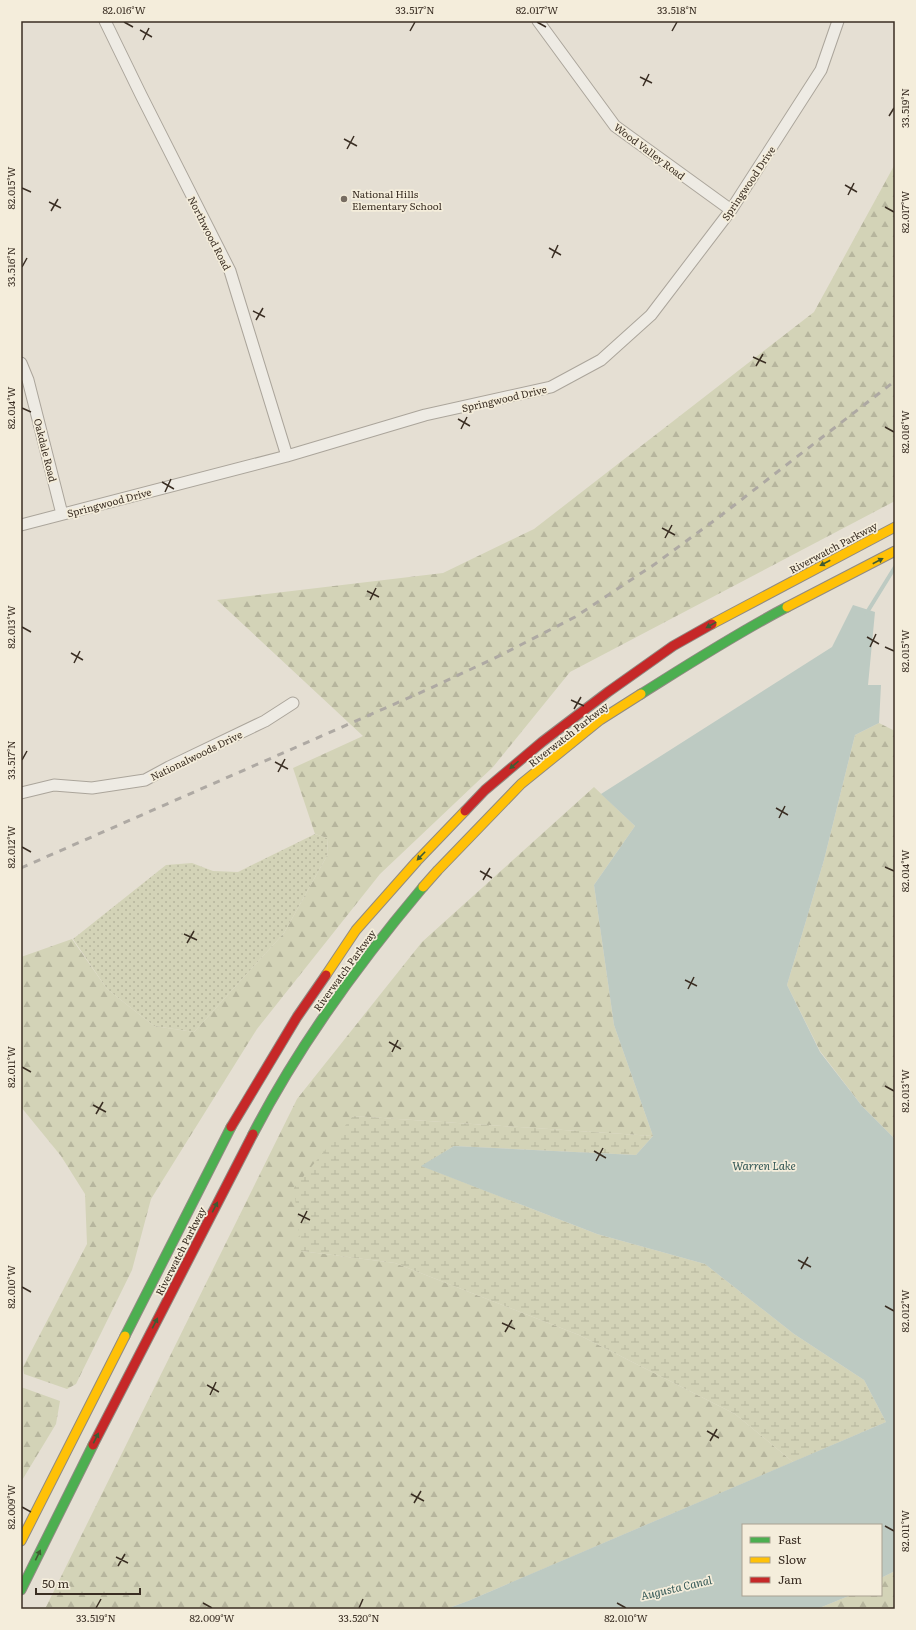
<svg xmlns="http://www.w3.org/2000/svg" width="916" height="1630" viewBox="0 0 916 1630" font-family="Literata,serif">
	<style>
		.grass { fill: url(#grass-dots) }
		.forest { fill: url(#forest-firs) }
		.wetland { fill: url(#wetland-marsh) }
		.water { fill: #bdcac2 }
		.lines { fill: none; stroke-linecap: round; stroke-linejoin: round }
		.stream { stroke: #bdcac2; stroke-width: 4 }
		.street-casing { stroke: #aba59b; stroke-width: 13 }
		.fast-casing { stroke: #908a82; stroke-width: 11 }
		.slow-casing { stroke: #908a82; stroke-width: 11 }
		.jam-casing { stroke: #908a82; stroke-width: 11 }
		.street { stroke: #eeebe4; stroke-width: 11 }
		.fast { stroke: #4caf50; stroke-width: 9 }
		.slow { stroke: #ffc107; stroke-width: 9 }
		.jam { stroke: #c62828; stroke-width: 9 }
		.rail { stroke: #aea9a3; stroke-width: 3; stroke-dasharray: 7 7; stroke-linecap: butt }
		.oneway { fill: #405b33 }
		.ticks { fill: none; stroke: #3a2e23; stroke-width: 1.5 }
		.poi-dot { fill: #766c61; stroke: #f4eddb; stroke-width: 1.5 }
		.labels { text-anchor: middle; dominant-baseline: central; stroke-width: 3.5; stroke-linejoin: round; paint-order: stroke }
		.street-label { font-size: 10px; fill: #3a2e23; stroke: #f4eddb }
		.poi-label { font-size: 10px; fill: #3a2e23; stroke: #f4eddb; text-anchor: start }
		.water-label { font-size: 11px; font-style: italic; fill: #345856; stroke: #f4eddb }
		.neatline { fill: none; stroke: #3a2e23; stroke-width: 1.5 }
		.ticks-label { font-size: 10px; text-anchor: middle; fill: #3a2e23 }
	</style>
	<defs>
		<pattern id="grass-dots" width="8" height="8" patternUnits="userSpaceOnUse"><rect width="8" height="8" fill="#d3d3b7"/><path d="M2 2h.1M6 6h.1" fill="none" stroke="#b6b59d" stroke-width="1.8" stroke-linecap="round"/></pattern>
		<pattern id="forest-firs" width="22" height="20" patternUnits="userSpaceOnUse"><rect width="22" height="20" fill="#d3d3b7"/><path d="M5 1l3.5 6h-7zM16 11l3.5 6h-7z" fill="#b6b59d"/></pattern>
		<pattern id="wetland-marsh" width="20" height="14" patternUnits="userSpaceOnUse"><rect width="20" height="14" fill="#d3d3b7"/><path d="M1 5h8M5 5V1M11 12h8M15 12V8" fill="none" stroke="#b6b59d"/></pattern>
	</defs>
	<rect width="100%" height="100%" fill="#e5dfd3"/>
	<path class="grass" d="M 315,834 L 327,838 L 328,854 L 284,933 L 194,1032 L 154,1026 L 107,989 L 73,939 L 166,865 L 192,863 L 213,871 L 238,872 Z"/>
	<path class="forest" d="M 895,164 L 895,501 L 570,672 L 493,767 L 380,874 L 257,1029 L 151,1199 L 132,1270 L 76,1384 L 67,1389 L 24,1374 L 23,1367 L 87,1244 L 85,1194 L 61,1156 L 21,1107 L 21,957 L 72,939 L 107,989 L 154,1026 L 194,1032 L 284,933 L 328,854 L 327,838 L 315,834 L 293,768 L 363,736 L 217,600 L 443,573 L 534,529 L 814,312 Z
		M 879,723 L 895,731 L 895,1139 L 862,1106 L 820,1051 L 787,985 L 824,860 L 855,735 Z
		M 594,787 L 635,826 L 594,885 L 614,1025 L 653,1136 L 353,1116 L 301,1251 L 395,1263 L 579,1335 L 735,1414 L 793,1462 L 468,1601 L 446,1609 L 45,1609 L 297,1099 L 422,942 Z
		M 21,1387 L 60,1401 L 56,1424 L 21,1482 Z
		M 895,1571 L 895,1609 L 817,1609 L 851,1595 L 881,1595 L 881,1578 Z"/>
	<path class="wetland" d="M 353,1116 L 653,1136 L 636,1155 L 454,1146 L 422,1166 L 597,1234 L 705,1264 L 794,1334 L 864,1380 L 886,1422 L 793,1462 L 735,1414 L 579,1335 L 395,1263 L 301,1251 L 294,1188 Z"/>
	<path class="water" d="M 853,605 L 875,612 L 868,685 L 881,685 L 879,723 L 855,735 L 824,860 L 787,985 L 820,1052 L 862,1106 L 895,1139 L 895,1571 L 881,1578 L 881,1525 L 743,1525 L 743,1595 L 851,1595 L 817,1609 L 446,1609 L 468,1601 L 886,1422 L 864,1380 L 794,1334 L 705,1264 L 597,1234 L 421,1166 L 454,1146 L 636,1155 L 653,1136 L 614,1025 L 594,885 L 635,826 L 601,794 L 832,647 Z"/>
	<g class="lines">
		<path class="stream" d="M 866,614 L 895,567"/>
		<defs>
			<path id="street" d="M 105,21 L 141,95 L 230,271 L 287,456
				M 538,21 L 615,126 L 731,210
				M 21,363 L 28,380 L 62,514
				M 21,525 L 287,456 L 425,415 L 551,387 L 601,360 L 651,315 L 731,210 L 821,70 L 838,21
				M 21,793 L 54,785 L 92,788 L 145,780 L 169,767 L 265,721 L 293,703"/>
			<path id="fast" d="M 641,694 C 689,664 737,633 787,607
				M 253,1134 C 299,1045 359,963 423,887
				M 125,1336 L 231,1127
				M 21,1590 L 93,1445"/>
			<path id="slow" d="M 787,607 L 895,551
				M 712,624 L 895,527
				M 423,887 L 438,870 L 521,784 L 600,720 L 641,694
				M 326,975 L 356,930 L 417,861 L 465,811
				M 21,1541 L 125,1336"/>
			<path id="jam" d="M 465,811 L 485,790 L 542,742 L 608,692 L 673,646 L 712,624
				M 231,1127 L 297,1017 L 326,975
				M 93,1445 L 253,1134"/>
		</defs>
		<use href="#street" class="street-casing"/>
		<use href="#fast" class="fast-casing"/>
		<use href="#slow" class="slow-casing"/>
		<use href="#jam" class="jam-casing"/>
		<use href="#street" class="street"/>
		<use href="#fast" class="fast"/>
		<use href="#slow" class="slow"/>
		<use href="#jam" class="jam"/>
		<path class="rail" d="M 21,868 L 431,688 L 501,655 L 575,617 L 655,564 L 719,517 L 895,381"/>
	</g>
	<defs><path id="oneway-solid" d="M-6-.8H1V-3.2L6.5 0L1 3.2V.8H-6Z"/></defs>
	<g class="oneway">
		<use href="#oneway-solid" transform="translate(878 561) rotate(-28)"/>
		<use href="#oneway-solid" transform="translate(825 563) rotate(152)"/>
		<use href="#oneway-solid" transform="translate(711 625) rotate(151)"/>
		<use href="#oneway-solid" transform="translate(514 765) rotate(139)"/>
		<use href="#oneway-solid" transform="translate(421 856) rotate(134)"/>
		<use href="#oneway-solid" transform="translate(215 1207) rotate(-63)"/>
		<use href="#oneway-solid" transform="translate(155 1323) rotate(-63)"/>
		<use href="#oneway-solid" transform="translate(96 1438) rotate(-64)"/>
		<use href="#oneway-solid" transform="translate(38 1555) rotate(-64)"/>
	</g>
	<path class="ticks" d="M 124,22 L 133,27M 537,22 L 546,27M 140,30 L 152,37M 410,31 L 415,22M 672,31 L 677,22M 143,40 L 149,28M 640,77 L 652,83M 643,86 L 649,74M 889,116 L 894,108M 344,139 L 357,146M 347,149 L 354,136M 845,185 L 857,192M 22,188 L 31,192M 848,195 L 854,183M 49,202 L 61,208M 885,207 L 894,212M 51,211 L 58,199M 549,248 L 561,255M 552,258 L 558,245M 22,267 L 27,258M 253,311 L 265,317M 256,320 L 263,308M 753,357 L 766,363M 756,366 L 763,354M 22,408 L 31,412M 458,419 L 470,426M 885,427 L 894,432M 461,429 L 467,417M 162,482 L 174,489M 165,492 L 171,479M 662,528 L 675,535M 665,538 L 672,525M 367,591 L 379,597M 370,600 L 376,588M 22,627 L 31,632M 867,637 L 879,644M 870,647 L 876,634M 885,647 L 894,651M 71,653 L 83,660M 74,663 L 80,651M 571,700 L 584,706M 574,709 L 581,697M 22,760 L 27,751M 275,762 L 288,769M 278,772 L 285,759M 776,808 L 788,815M 779,818 L 785,806M 22,847 L 31,852M 885,867 L 894,871M 480,871 L 492,878M 483,880 L 490,868M 184,934 L 197,940M 187,943 L 194,931M 685,980 L 697,986M 688,989 L 694,977M 389,1042 L 401,1049M 392,1052 L 398,1040M 22,1067 L 31,1072M 885,1086 L 894,1091M 93,1105 L 106,1112M 96,1114 L 103,1102M 594,1151 L 606,1158M 596,1161 L 603,1148M 298,1214 L 310,1220M 301,1223 L 307,1211M 798,1260 L 811,1267M 801,1269 L 808,1257M 22,1287 L 31,1292M 885,1306 L 894,1311M 502,1323 L 515,1329M 505,1332 L 512,1320M 207,1385 L 219,1392M 210,1395 L 216,1382M 707,1431 L 719,1438M 710,1441 L 717,1429M 411,1494 L 424,1501M 414,1503 L 421,1491M 22,1507 L 31,1512M 885,1526 L 894,1531M 116,1557 L 128,1563M 118,1566 L 125,1554M 203,1603 L 212,1608M 617,1603 L 626,1608M 96,1608 L 101,1599M 359,1608 L 363,1599"/>
	<circle class="poi-dot" cx="344" cy="199" r="4"/>
	<g class="labels">
		<g class="street-label">
			<text transform="translate(650 151) rotate(37)">Wood Valley Road</text>
			<text transform="translate(748 183) rotate(-56)">Springwood Drive</text>
			<text transform="translate(210 233) rotate(63)">Northwood Road</text>
			<text transform="translate(504 398) rotate(-13)">Springwood Drive</text>
			<text transform="translate(46 450) rotate(76)">Oakdale Road</text>
			<text transform="translate(109 502) rotate(-15)">Springwood Drive</text>
			<text transform="translate(833 547) rotate(-28)">Riverwatch Parkway</text>
			<text transform="translate(568 734) rotate(-38)">Riverwatch Parkway</text>
			<text transform="translate(196 755) rotate(-26)">Nationalwoods Drive</text>
			<text transform="translate(344 970) rotate(-54)">Riverwatch Parkway</text>
			<text transform="translate(180 1251) rotate(-63)">Riverwatch Parkway</text>
		</g>
		<g class="poi-label">
			<text x="352" y="193">National Hills<tspan x="352" dy="12">Elementary School</tspan></text>
		</g>
		<g class="water-label">
			<text x="764" y="1165">Warren Lake</text>
			<text transform="translate(676 1587) rotate(-13)">Augusta Canal</text>
		</g>
	</g>
	<rect width="916" height="1630" fill="none" stroke="#f4eddb" stroke-width="44"/>
	<rect x="742" y="1524" width="140" height="72" fill="#f4eddb" stroke="#aaa191"/>
	<rect x="750" y="1537" width="20" height="6" fill="#4caf50" stroke="#aaa191"/>
	<text x="778" y="1544" font-size="12" fill="#3a2e23">Fast</text>
	<rect x="750" y="1557" width="20" height="6" fill="#ffc107" stroke="#aaa191"/>
	<text x="778" y="1564" font-size="12" fill="#3a2e23">Slow</text>
	<rect x="750" y="1577" width="20" height="6" fill="#c62828" stroke="#aaa191"/>
	<text x="778" y="1584" font-size="12" fill="#3a2e23">Jam</text>
	<path d="M36 1588v6h104v-6" fill="none" stroke="#3a2e23" stroke-width="2"/>
	<text x="42" y="1588" font-size="12" fill="#3a2e23" stroke="#f4eddb" stroke-width="3" paint-order="stroke">50 m</text>
	<rect x="22" y="22" width="872" height="1586" class="neatline"/>
	<g class="ticks-label">
		<text x="124" y="14">82.016°W</text>
		<text x="415" y="14">33.517°N</text>
		<text x="537" y="14">82.017°W</text>
		<text x="677" y="14">33.518°N</text>
		<text transform="translate(905 108) rotate(-90)" y="4">33.519°N</text>
		<text transform="translate(11 188) rotate(-90)" y="4">82.015°W</text>
		<text transform="translate(905 212) rotate(-90)" y="4">82.017°W</text>
		<text transform="translate(11 267) rotate(-90)" y="4">33.516°N</text>
		<text transform="translate(11 408) rotate(-90)" y="4">82.014°W</text>
		<text transform="translate(905 432) rotate(-90)" y="4">82.016°W</text>
		<text transform="translate(11 627) rotate(-90)" y="4">82.013°W</text>
		<text transform="translate(905 651) rotate(-90)" y="4">82.015°W</text>
		<text transform="translate(11 760) rotate(-90)" y="4">33.517°N</text>
		<text transform="translate(11 847) rotate(-90)" y="4">82.012°W</text>
		<text transform="translate(905 871) rotate(-90)" y="4">82.014°W</text>
		<text transform="translate(11 1067) rotate(-90)" y="4">82.011°W</text>
		<text transform="translate(905 1091) rotate(-90)" y="4">82.013°W</text>
		<text transform="translate(11 1287) rotate(-90)" y="4">82.010°W</text>
		<text transform="translate(905 1311) rotate(-90)" y="4">82.012°W</text>
		<text transform="translate(11 1507) rotate(-90)" y="4">82.009°W</text>
		<text transform="translate(905 1531) rotate(-90)" y="4">82.011°W</text>
		<text x="96" y="1622">33.519°N</text>
		<text x="212" y="1622">82.009°W</text>
		<text x="359" y="1622">33.520°N</text>
		<text x="626" y="1622">82.010°W</text>
	</g>
</svg>
